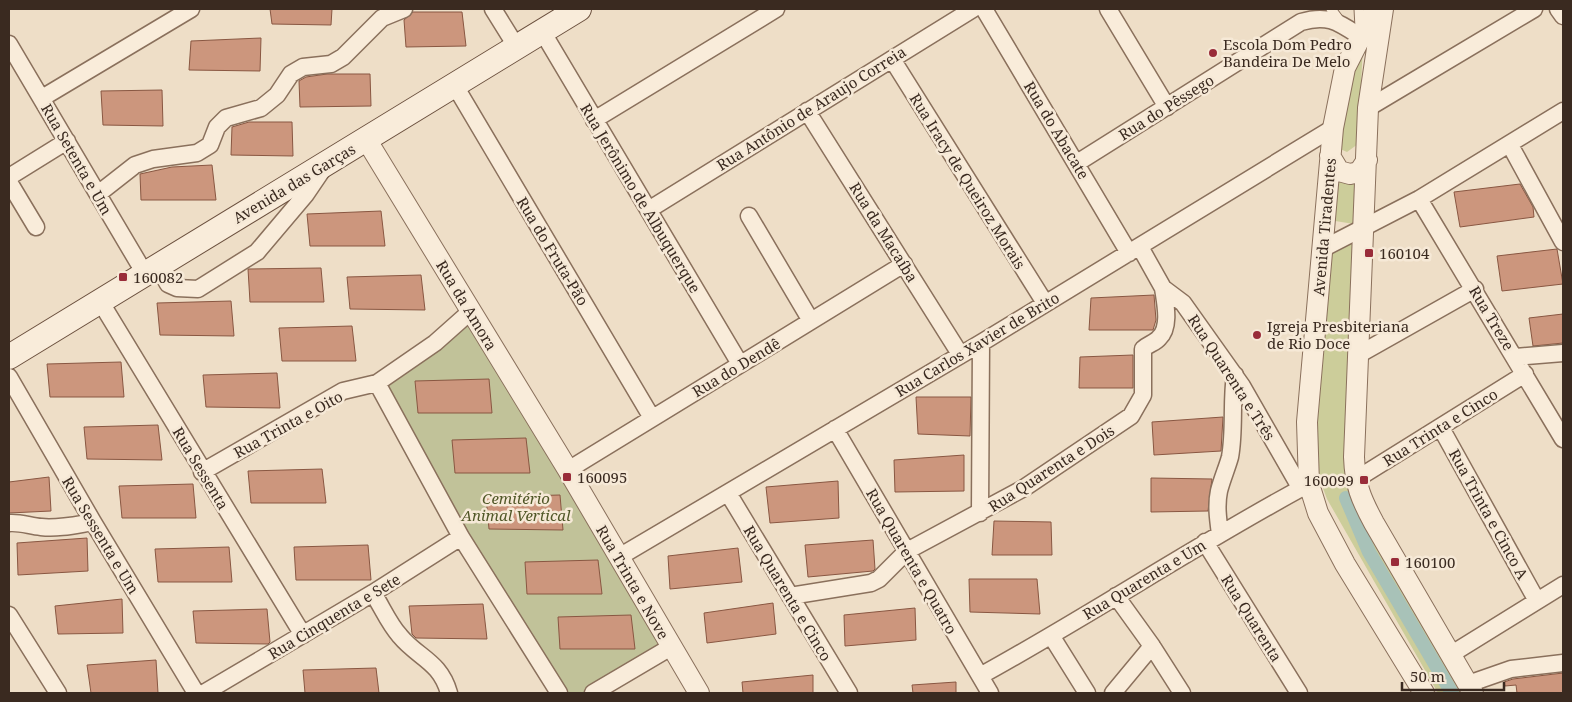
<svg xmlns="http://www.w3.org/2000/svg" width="1572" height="702" viewBox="0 0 1572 702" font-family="'Noto Serif',serif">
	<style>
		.green { fill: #cccd9a }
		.cemetery { fill: #c1c299 }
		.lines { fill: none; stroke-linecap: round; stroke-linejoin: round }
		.canal { stroke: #a8c2b8; stroke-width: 14 }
		.building { fill: #cc967d; stroke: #895742 }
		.service-casing { stroke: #8a705c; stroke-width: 11 }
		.minor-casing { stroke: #8a705c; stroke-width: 19 }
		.tertiary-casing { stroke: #8a705c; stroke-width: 22 }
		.secondary-casing { stroke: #6c513f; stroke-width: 26 }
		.service { stroke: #f9ecda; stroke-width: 9 }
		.minor { stroke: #f9ecda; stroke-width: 16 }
		.tertiary { stroke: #f9ecda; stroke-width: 20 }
		.secondary { stroke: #f9ecda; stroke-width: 24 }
		.poi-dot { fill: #992c39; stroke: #f6e9d7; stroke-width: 2 }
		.labels { text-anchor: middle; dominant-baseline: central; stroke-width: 5; stroke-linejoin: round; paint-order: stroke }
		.poi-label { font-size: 15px; fill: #3a2a20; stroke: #f6e9d7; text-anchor: start }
		.street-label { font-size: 15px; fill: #3a2a20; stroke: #f6e9d7 }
		.park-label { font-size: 15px; font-style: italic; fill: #505727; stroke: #f6e9d7 }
	</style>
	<rect width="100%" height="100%" fill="#eedec7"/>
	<path class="green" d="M 1363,45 L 1358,144 L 1347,152 L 1338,148 L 1343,77 Z
		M 1340,175 L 1359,182 L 1354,224 L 1329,220 L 1334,191 Z
		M 1353,238 L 1353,489 L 1473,693 L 1438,693 L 1327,499 L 1309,451 L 1324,260 Z"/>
	<path class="cemetery" d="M 471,311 L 671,647 L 593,693 L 559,693 L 377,383 Z"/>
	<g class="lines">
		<path class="canal" d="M 1346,498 L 1369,552 L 1452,693"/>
	</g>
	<path class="building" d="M 270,9 L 332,9 L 331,25 L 272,24 Z
		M 413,12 L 462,12 L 466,46 L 406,47 L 404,20 Z
		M 261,38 L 260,71 L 189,70 L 191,41 Z
		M 327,74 L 370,74 L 371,106 L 300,107 L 299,81 L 306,77 Z
		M 162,90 L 163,126 L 103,125 L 101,91 Z
		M 249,122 L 292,122 L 293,156 L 231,155 L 232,127 Z
		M 212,165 L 216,200 L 141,200 L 140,174 L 172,167 Z
		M 1520,184 L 1533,207 L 1534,217 L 1460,227 L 1454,192 Z
		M 381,211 L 385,246 L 310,246 L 307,214 Z
		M 1557,249 L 1563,284 L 1502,291 L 1497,256 Z
		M 321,268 L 324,302 L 250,302 L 248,269 Z
		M 421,275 L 425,310 L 350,309 L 347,277 Z
		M 1154,295 L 1156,320 L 1153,330 L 1089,330 L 1091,298 Z
		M 231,301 L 234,336 L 160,335 L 157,303 Z
		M 1563,314 L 1563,343 L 1533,346 L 1529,318 Z
		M 352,326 L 356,361 L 282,361 L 279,328 Z
		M 1133,355 L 1133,388 L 1079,388 L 1080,357 Z
		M 121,362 L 124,397 L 50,397 L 47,364 Z
		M 277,373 L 280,408 L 206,407 L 203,375 Z
		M 489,379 L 492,413 L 418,413 L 415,381 Z
		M 916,397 L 971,397 L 970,436 L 918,434 Z
		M 1223,417 L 1221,451 L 1154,455 L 1152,422 Z
		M 158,425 L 162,460 L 87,459 L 84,427 Z
		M 526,438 L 530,473 L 455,473 L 452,440 Z
		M 964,455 L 964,491 L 895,492 L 894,460 Z
		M 322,469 L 326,503 L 251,503 L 248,471 Z
		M 49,477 L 51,511 L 9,513 L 9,482 Z
		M 1151,478 L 1212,479 L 1208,511 L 1151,512 Z
		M 838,481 L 839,518 L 770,523 L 766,487 Z
		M 193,484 L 196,518 L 122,518 L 119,486 Z
		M 560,495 L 563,530 L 489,529 L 486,497 Z
		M 994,521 L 1051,522 L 1052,555 L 992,555 Z
		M 87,538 L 88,571 L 18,575 L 17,543 Z
		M 873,540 L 875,569 L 873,571 L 808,577 L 805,545 Z
		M 368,545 L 371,580 L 296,580 L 294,547 Z
		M 229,547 L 232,582 L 158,582 L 155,549 Z
		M 738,548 L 742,582 L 670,589 L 668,556 Z
		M 598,560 L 602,594 L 527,594 L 525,562 Z
		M 969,579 L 1037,579 L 1040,614 L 970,612 Z
		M 122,599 L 123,633 L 58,634 L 55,606 Z
		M 773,603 L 776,634 L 707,643 L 704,613 Z
		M 483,604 L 487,639 L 416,638 L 412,634 L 409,606 Z
		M 915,608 L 916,640 L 845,646 L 844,615 Z
		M 267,609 L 270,642 L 268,644 L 196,643 L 193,611 Z
		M 631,615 L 635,649 L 560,649 L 558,617 Z
		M 156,660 L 158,693 L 91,693 L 87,665 Z
		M 376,668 L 379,693 L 305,693 L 303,670 Z
		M 1563,673 L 1563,693 L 1517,693 L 1516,685 L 1505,686 L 1504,682 L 1513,679 Z
		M 813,675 L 813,693 L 743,693 L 742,682 Z
		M 956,682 L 956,693 L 913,693 L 912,685 Z"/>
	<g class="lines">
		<defs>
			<path id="service" d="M 1331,9 L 1340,21
				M 1359,9 L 1360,28"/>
			<path id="minor" d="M 493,9 L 516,46
				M 984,9 L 1129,253
				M 1108,9 L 1167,107
				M 1558,9 L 1563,16
				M 542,31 L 740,364
				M 9,44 L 145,274
				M 892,59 L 1045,303
				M 454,84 L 652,418
				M 42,98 L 191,9
				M 1368,108 L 1534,9
				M 807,111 L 960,354
				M 594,120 L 776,9
				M 1510,145 L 1563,242
				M 1077,163 L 1301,22 C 1328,14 1338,22 1361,37
				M 9,177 L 67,141
				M 9,182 L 36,227
				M 98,194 L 135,165 L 153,159 L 197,153 L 210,145 L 217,127 L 226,118 L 261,108 L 277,95 L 291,74 L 303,67 L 331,64 L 343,57 L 382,18 L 404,9
				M 1419,199 L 1563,439
				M 650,209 L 973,9
				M 749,216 L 811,321
				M 1140,247 L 1163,288 L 1183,303 L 1242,386 L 1301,489
				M 1322,249 L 1419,199 L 1563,111
				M 158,266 L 168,284 L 177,288 L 198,289 L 257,252 L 306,194 L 323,169
				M 100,301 L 303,635
				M 1358,355 L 1475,289
				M 1516,357 L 1563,353
				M 9,377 L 93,522 L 196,693
				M 377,383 L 461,537 L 559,693
				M 1441,428 L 1537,601
				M 835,429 L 990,693
				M 568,470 L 904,264
				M 202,472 L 343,391 L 377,383 L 435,343 L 471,311
				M 1355,480 L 1525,374
				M 728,493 L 849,693
				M 980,513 L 981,343
				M 9,523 C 20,522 30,526 41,527 C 58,529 75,525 93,522
				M 1220,534 C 1218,519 1216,505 1219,491 C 1222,479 1227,468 1230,457 C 1235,430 1231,402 1235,375
				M 1205,542 L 1299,693
				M 619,557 L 981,343 L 1333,128
				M 373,593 C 382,607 389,624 400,636 C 418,658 440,661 449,693
				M 790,596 L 871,583 L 879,579 L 907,551 L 1024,488 L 1131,416 L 1143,395 L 1143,349 C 1148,344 1155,343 1159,338 C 1171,327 1165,302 1163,288
				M 1116,596 L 1152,646 L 1182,693
				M 9,615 L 58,693
				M 1052,637 L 1087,693
				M 1450,655 L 1563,585
				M 980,676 C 1091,615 1197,544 1309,484
				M 1468,684 L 1511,669 L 1563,663
				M 204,693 L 373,593 L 461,537
				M 593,693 L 671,647
				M 1113,693 L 1152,646"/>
			<path id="tertiary" d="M 1375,9 L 1345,68 L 1333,128 L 1307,422 L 1309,484 L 1318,513 L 1345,564 L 1424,693
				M 1383,9 L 1368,108 L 1354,457 C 1355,485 1361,499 1374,523 L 1473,693
				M 366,139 L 568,470 L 699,693
				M 1330,156 L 1339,171 L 1350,174 L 1359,172 L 1367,160"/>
			<path id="secondary" d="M 9,357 L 579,9"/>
		</defs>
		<use href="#service" class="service-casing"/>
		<use href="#minor" class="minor-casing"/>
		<use href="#tertiary" class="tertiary-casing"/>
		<use href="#secondary" class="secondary-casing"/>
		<use href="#service" class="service"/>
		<use href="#minor" class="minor"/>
		<use href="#tertiary" class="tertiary"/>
		<use href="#secondary" class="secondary"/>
	</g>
	<g class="poi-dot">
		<circle cx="1213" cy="53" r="5"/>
		<rect x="1364" y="248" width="10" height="10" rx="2.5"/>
		<rect x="118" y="272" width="10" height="10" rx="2.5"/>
		<circle cx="1257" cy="335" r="5"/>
		<rect x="562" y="472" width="10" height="10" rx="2.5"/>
		<rect x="1359" y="475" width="10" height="10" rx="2.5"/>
		<rect x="1390" y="557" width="10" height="10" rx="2.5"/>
	</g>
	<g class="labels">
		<g class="poi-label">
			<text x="1223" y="44">Escola Dom Pedro<tspan x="1223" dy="17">Bandeira De Melo</tspan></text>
			<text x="1379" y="253">160104</text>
			<text x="133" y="277">160082</text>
			<text x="1267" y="326">Igreja Presbiteriana<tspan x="1267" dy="17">de Rio Doce</tspan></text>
			<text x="577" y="477">160095</text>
			<text x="1354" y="480" text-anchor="end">160099</text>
			<text x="1405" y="562">160100</text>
		</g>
		<g class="street-label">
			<text transform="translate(1166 107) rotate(-32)">Rua do Pêssego</text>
			<text transform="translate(811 108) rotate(-32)">Rua Antônio de Araujo Correia</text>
			<text transform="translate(1057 130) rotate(59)">Rua do Abacate</text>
			<text transform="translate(77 159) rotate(60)">Rua Setenta e Um</text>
			<text transform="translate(968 181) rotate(58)">Rua Iracy de Queiroz Morais</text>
			<text transform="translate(294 183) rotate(-31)">Avenida das Garças</text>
			<text transform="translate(641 198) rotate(59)">Rua Jerônimo de Albuquerque</text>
			<text transform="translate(1324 227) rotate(-85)">Avenida Tiradentes</text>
			<text transform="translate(884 232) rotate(58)">Rua da Macaíba</text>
			<text transform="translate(553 251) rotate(59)">Rua do Fruta-Pão</text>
			<text transform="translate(467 305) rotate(59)">Rua da Amora</text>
			<text transform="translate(1492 318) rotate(59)">Rua Treze</text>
			<text transform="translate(977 344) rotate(-31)">Rua Carlos Xavier de Brito</text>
			<text transform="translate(736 367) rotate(-31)">Rua do Dendê</text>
			<text transform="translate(1232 377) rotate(57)">Rua Quarenta e Três</text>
			<text transform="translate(288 424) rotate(-29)">Rua Trinta e Oito</text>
			<text transform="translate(1440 427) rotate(-32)">Rua Trinta e Cinco</text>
			<text transform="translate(201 468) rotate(59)">Rua Sessenta</text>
			<text transform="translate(1051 468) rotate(-33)">Rua Quarenta e Dois</text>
			<text transform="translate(1489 514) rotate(61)">Rua Trinta e Cinco A</text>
			<text transform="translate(101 535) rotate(59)">Rua Sessenta e Um</text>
			<text transform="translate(912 561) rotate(60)">Rua Quarenta e Quatro</text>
			<text transform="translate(1144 579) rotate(-31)">Rua Quarenta e Um</text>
			<text transform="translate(633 582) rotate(60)">Rua Trinta e Nove</text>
			<text transform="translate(788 593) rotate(59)">Rua Quarenta e Cinco</text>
			<text transform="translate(334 616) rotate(-31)">Rua Cinquenta e Sete</text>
			<text transform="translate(1252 618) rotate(58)">Rua Quarenta</text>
		</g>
		<g class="park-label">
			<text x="516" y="498">Cemitério<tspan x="516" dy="17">Animal Vertical</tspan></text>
		</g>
	</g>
	<rect width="1572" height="702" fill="none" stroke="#3a2a20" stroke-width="20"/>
	<path d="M1402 682v8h102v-8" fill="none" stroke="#3a2a20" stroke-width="2.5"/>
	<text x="1410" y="682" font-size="15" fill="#3a2a20" stroke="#f6e9d7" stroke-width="4" paint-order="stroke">50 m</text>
</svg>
